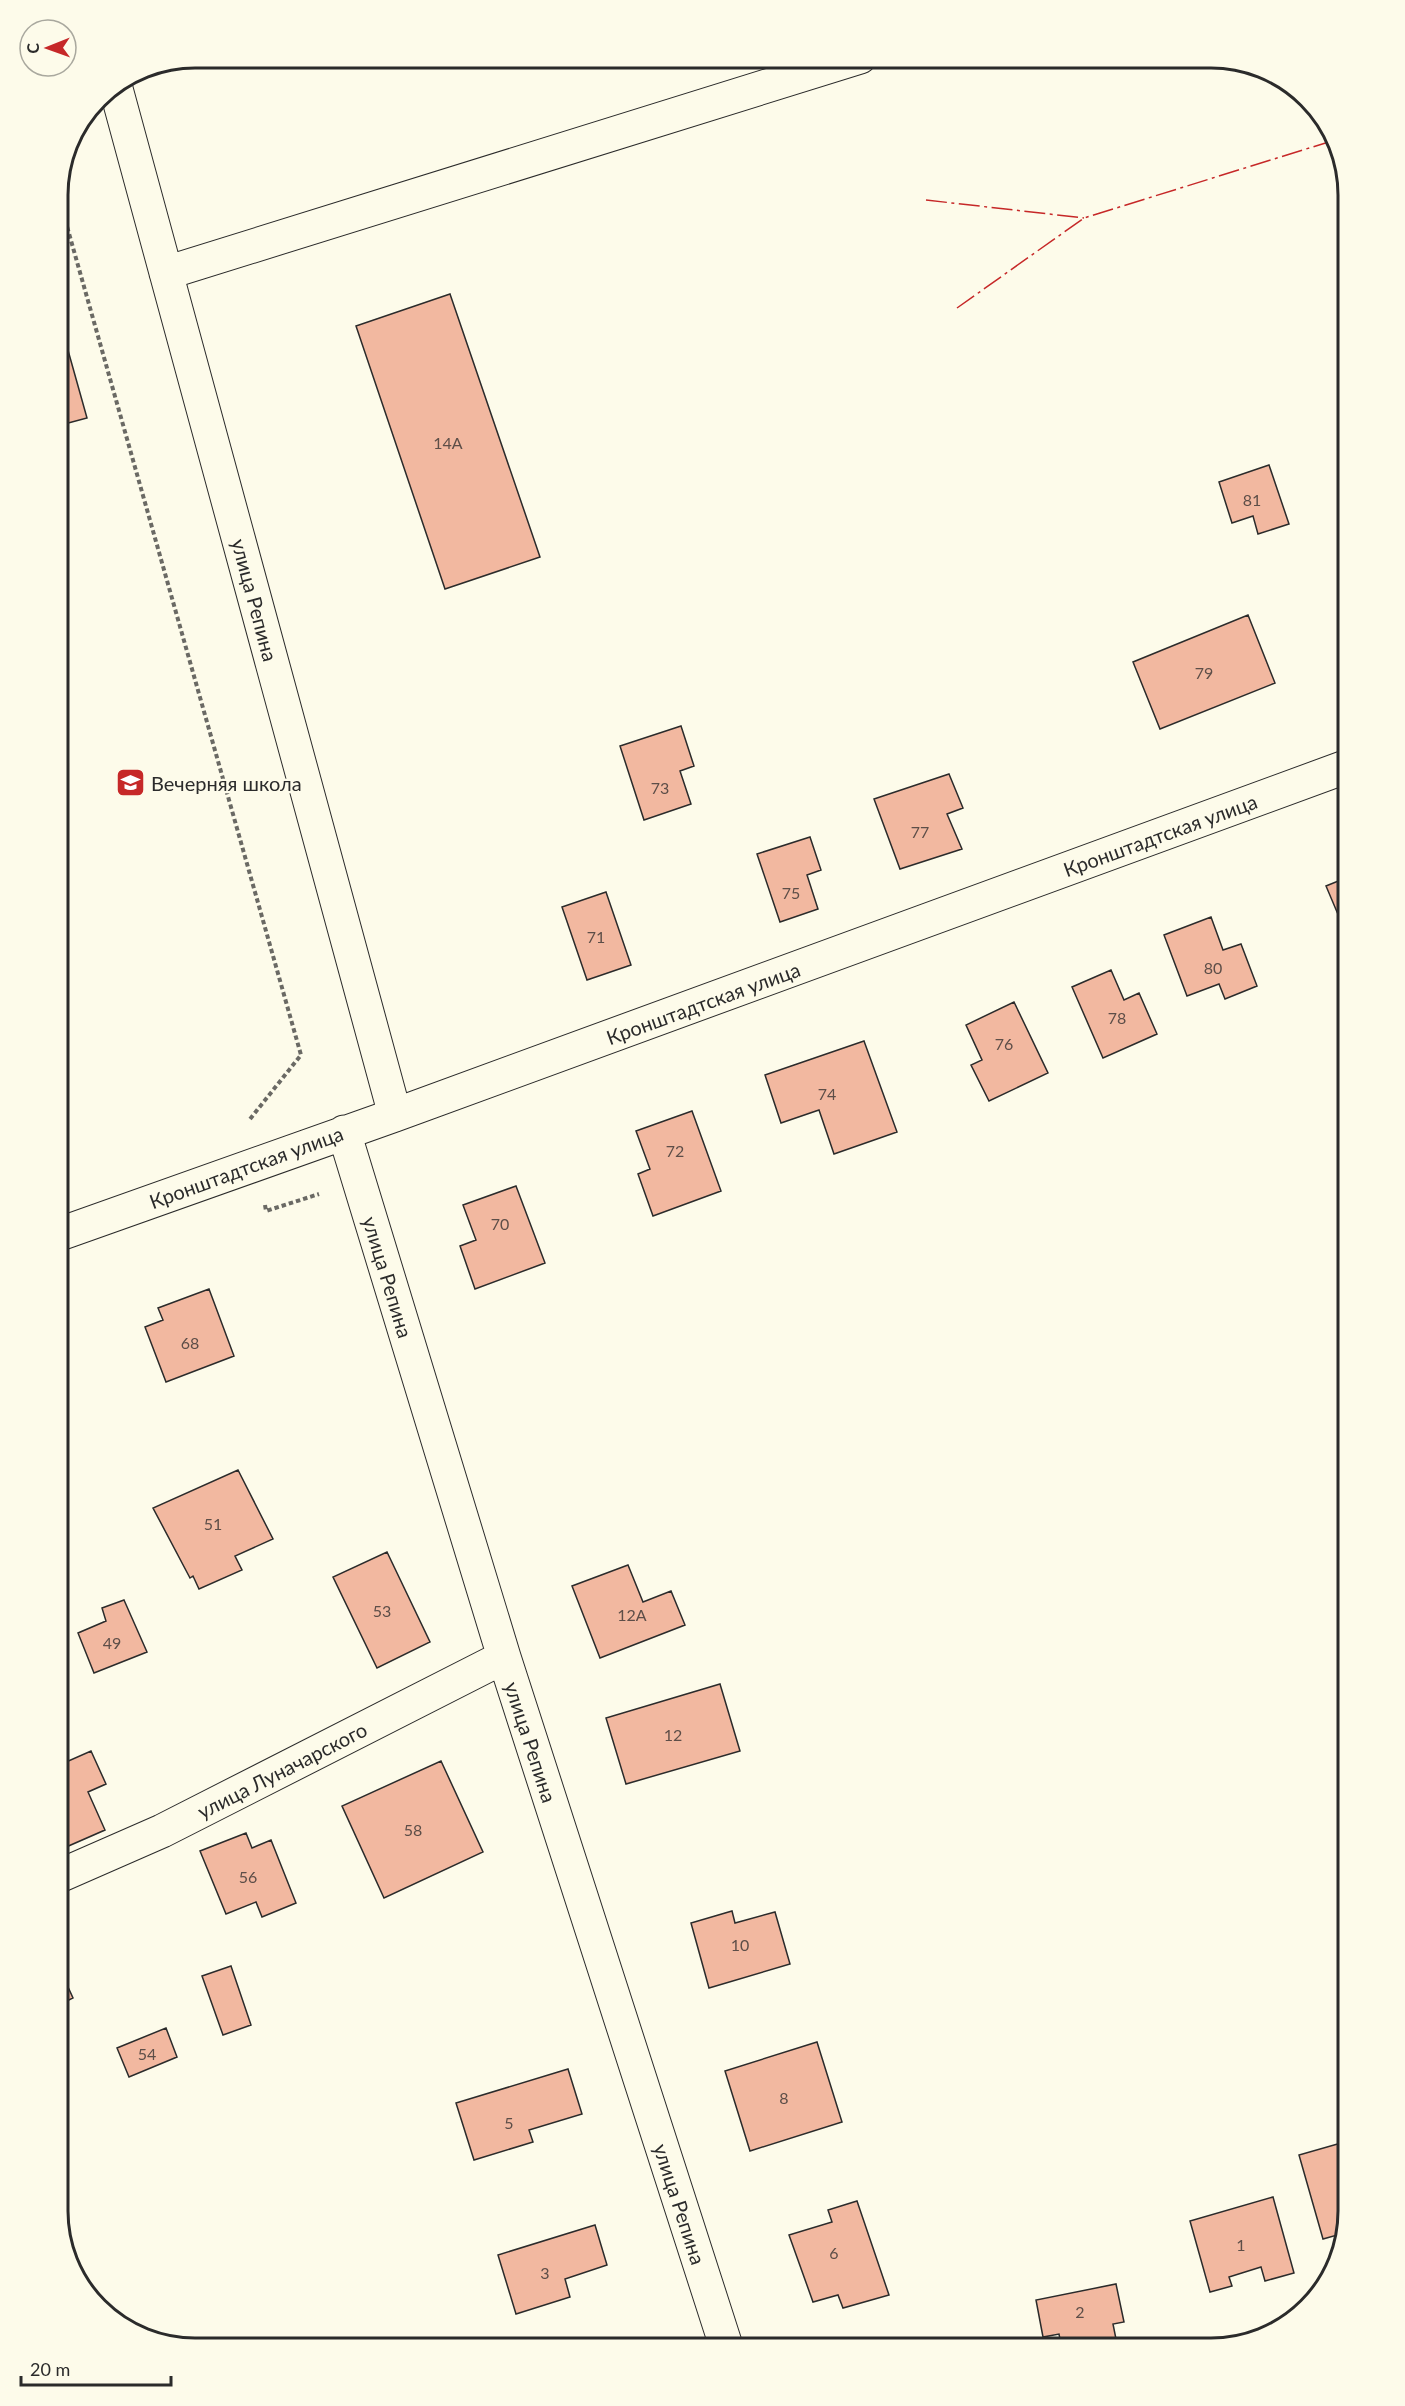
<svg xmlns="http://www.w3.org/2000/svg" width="1405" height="2406" viewBox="0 0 1405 2406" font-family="Lato,sans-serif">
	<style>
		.building { fill: #f2b8a0; stroke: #2b2b2b; stroke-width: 1.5 }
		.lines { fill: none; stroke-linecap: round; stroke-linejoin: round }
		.minor-casing { stroke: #2b2b2b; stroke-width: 35 }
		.path { stroke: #6a6964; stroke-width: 4; stroke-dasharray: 4.5 3; stroke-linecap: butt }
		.minor { stroke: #fdfbea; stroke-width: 33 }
		.power { stroke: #c62828; stroke-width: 1.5; stroke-dasharray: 21 4.5 3 4.5; stroke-linecap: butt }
		.labels { text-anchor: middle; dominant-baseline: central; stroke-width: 4.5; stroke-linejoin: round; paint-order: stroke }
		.number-label { font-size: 16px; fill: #5d4e48 }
		.street-label { font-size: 20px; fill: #2b2b2b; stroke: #fdfbea }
		.poi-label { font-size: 20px; fill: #2b2b2b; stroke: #fdfbea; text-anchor: start }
		.rim { fill: none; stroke: #2b2b2b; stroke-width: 3 }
	</style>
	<rect width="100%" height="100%" fill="#fdfbea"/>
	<path class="building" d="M 450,294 L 540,557 L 445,589 L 356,326 Z
		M 57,311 L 87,418 L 57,426 Z
		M 1269,465 L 1289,524 L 1258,534 L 1253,516 L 1232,523 L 1219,482 Z
		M 1248,615 L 1275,683 L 1160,729 L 1133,662 Z
		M 681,726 L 694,766 L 680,771 L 691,804 L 644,820 L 620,746 Z
		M 949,774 L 963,808 L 947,814 L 962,849 L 900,869 L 874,799 Z
		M 810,837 L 821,870 L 807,875 L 818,909 L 780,922 L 757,854 Z
		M 1348,877 L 1348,938 L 1326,886 Z
		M 606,892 L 631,965 L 587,980 L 562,907 Z
		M 1211,917 L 1223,950 L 1241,944 L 1257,986 L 1225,999 L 1219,984 L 1187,996 L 1164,935 Z
		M 1111,970 L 1124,1000 L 1139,993 L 1157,1034 L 1103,1058 L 1072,987 Z
		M 1014,1002 L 1048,1073 L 989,1101 L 971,1065 L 982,1060 L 966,1025 Z
		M 864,1041 L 897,1132 L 834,1154 L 819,1110 L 781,1123 L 765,1075 Z
		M 692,1111 L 721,1191 L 653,1216 L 638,1174 L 650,1169 L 636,1131 Z
		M 516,1186 L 545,1263 L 475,1289 L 460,1246 L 476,1240 L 463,1205 Z
		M 209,1289 L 234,1356 L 166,1382 L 145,1327 L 163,1320 L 158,1308 Z
		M 238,1470 L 273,1539 L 235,1556 L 242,1570 L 199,1589 L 193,1576 L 190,1578 L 153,1508 Z
		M 387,1552 L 430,1642 L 377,1668 L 333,1577 Z
		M 628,1565 L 643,1602 L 671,1591 L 685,1625 L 600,1658 L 572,1586 Z
		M 124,1600 L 147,1652 L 94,1673 L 78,1633 L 106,1621 L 102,1608 Z
		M 720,1684 L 740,1751 L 626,1784 L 606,1718 Z
		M 91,1751 L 106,1784 L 88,1792 L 105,1830 L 57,1851 L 57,1766 Z
		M 441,1761 L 483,1852 L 384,1898 L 342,1806 Z
		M 246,1833 L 252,1848 L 271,1840 L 296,1903 L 262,1917 L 256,1902 L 226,1914 L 200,1851 Z
		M 732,1911 L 735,1923 L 775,1912 L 790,1964 L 709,1988 L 691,1923 Z
		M 57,1963 L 73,1998 L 57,2006 Z
		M 231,1966 L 251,2025 L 223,2035 L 202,1976 Z
		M 166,2028 L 177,2057 L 129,2077 L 117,2048 Z
		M 817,2042 L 842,2122 L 750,2151 L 725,2071 Z
		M 568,2069 L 582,2114 L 529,2130 L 533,2142 L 474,2160 L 456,2103 Z
		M 1348,2141 L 1348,2212 L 1341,2234 L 1323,2239 L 1299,2155 Z
		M 1273,2197 L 1294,2273 L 1265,2281 L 1261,2267 L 1229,2277 L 1232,2286 L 1210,2292 L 1190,2221 Z
		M 857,2201 L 889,2295 L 843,2308 L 838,2295 L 813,2302 L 789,2235 L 832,2222 L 828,2210 Z
		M 595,2225 L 607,2265 L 565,2279 L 570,2297 L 516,2314 L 498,2255 Z
		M 1116,2284 L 1124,2322 L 1113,2324 L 1118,2349 L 1062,2349 L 1059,2334 L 1043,2337 L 1036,2300 Z"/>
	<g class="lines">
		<defs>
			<path id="minor" d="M 115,85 L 395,1115
				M 166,273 L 860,57
				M 344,1132 L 504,1657 L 727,2349
				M 57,1235 L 395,1115 L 1348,766
				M 57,1877 L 162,1831 L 504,1657"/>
		</defs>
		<use href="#minor" class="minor-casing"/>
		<path class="path" d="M 57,191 L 301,1055 L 250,1119
			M 265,1205 L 266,1211 L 319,1194"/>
		<use href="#minor" class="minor"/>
		<path class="power" d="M 926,200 L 1084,218
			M 957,308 L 1084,218 L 1335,140"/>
	</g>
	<defs>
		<symbol id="school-square" viewBox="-11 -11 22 22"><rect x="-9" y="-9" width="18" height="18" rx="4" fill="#c62828" stroke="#fdfbea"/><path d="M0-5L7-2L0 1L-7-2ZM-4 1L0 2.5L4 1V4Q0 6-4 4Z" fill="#fff"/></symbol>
	</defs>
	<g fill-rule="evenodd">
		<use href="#school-square" x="114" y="766" width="33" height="33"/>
	</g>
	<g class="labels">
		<g class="number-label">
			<text x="448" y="442">14А</text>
			<text x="1252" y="499">81</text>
			<text x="1204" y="672">79</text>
			<text x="660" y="787">73</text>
			<text x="920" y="831">77</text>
			<text x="791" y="892">75</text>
			<text x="596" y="936">71</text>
			<text x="1213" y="967">80</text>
			<text x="1117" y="1017">78</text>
			<text x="1004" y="1043">76</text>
			<text x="827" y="1093">74</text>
			<text x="675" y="1150">72</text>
			<text x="500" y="1223">70</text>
			<text x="190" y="1342">68</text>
			<text x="213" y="1523">51</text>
			<text x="382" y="1610">53</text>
			<text x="632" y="1614">12А</text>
			<text x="112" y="1642">49</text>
			<text x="673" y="1734">12</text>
			<text x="413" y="1829">58</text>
			<text x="248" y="1876">56</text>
			<text x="740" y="1944">10</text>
			<text x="147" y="2053">54</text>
			<text x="784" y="2097">8</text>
			<text x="509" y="2122">5</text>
			<text x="1241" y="2244">1</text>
			<text x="834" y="2252">6</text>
			<text x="545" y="2272">3</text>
			<text x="1080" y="2311">2</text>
		</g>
		<g class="street-label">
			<text transform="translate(255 600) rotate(75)">улица Репина</text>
			<text transform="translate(1160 835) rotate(-20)">Кронштадтская улица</text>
			<text transform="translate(703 1003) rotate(-20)">Кронштадтская улица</text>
			<text transform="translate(246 1167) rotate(-20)">Кронштадтская улица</text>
			<text transform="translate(388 1277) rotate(73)">улица Репина</text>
			<text transform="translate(531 1742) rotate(72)">улица Репина</text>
			<text transform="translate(282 1770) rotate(-27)">улица Луначарского</text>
			<text transform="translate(680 2204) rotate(72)">улица Репина</text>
		</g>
		<g class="poi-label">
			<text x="151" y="783">Вечерняя школа</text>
		</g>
	</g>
	<path d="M0 0H1405V2406H0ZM195 68H1211A127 127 0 0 1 1338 195V2211A127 127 0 0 1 1211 2338H195A127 127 0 0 1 68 2211V195A127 127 0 0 1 195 68Z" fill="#fdfbea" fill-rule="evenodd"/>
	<path class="rim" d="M195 68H1211A127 127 0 0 1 1338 195V2211A127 127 0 0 1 1211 2338H195A127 127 0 0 1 68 2211V195A127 127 0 0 1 195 68Z"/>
	<g transform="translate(48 48) rotate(269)"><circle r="28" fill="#fdfbea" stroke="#a9a89e" stroke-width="1.5"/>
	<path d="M0-4.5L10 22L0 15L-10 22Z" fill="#c62828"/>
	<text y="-9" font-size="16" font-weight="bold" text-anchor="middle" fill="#2b2b2b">С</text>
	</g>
	<path d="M21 2376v9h150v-9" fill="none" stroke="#2b2b2b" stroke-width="3"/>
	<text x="30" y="2376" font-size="18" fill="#2b2b2b" stroke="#fdfbea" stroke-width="4.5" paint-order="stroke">20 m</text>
</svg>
